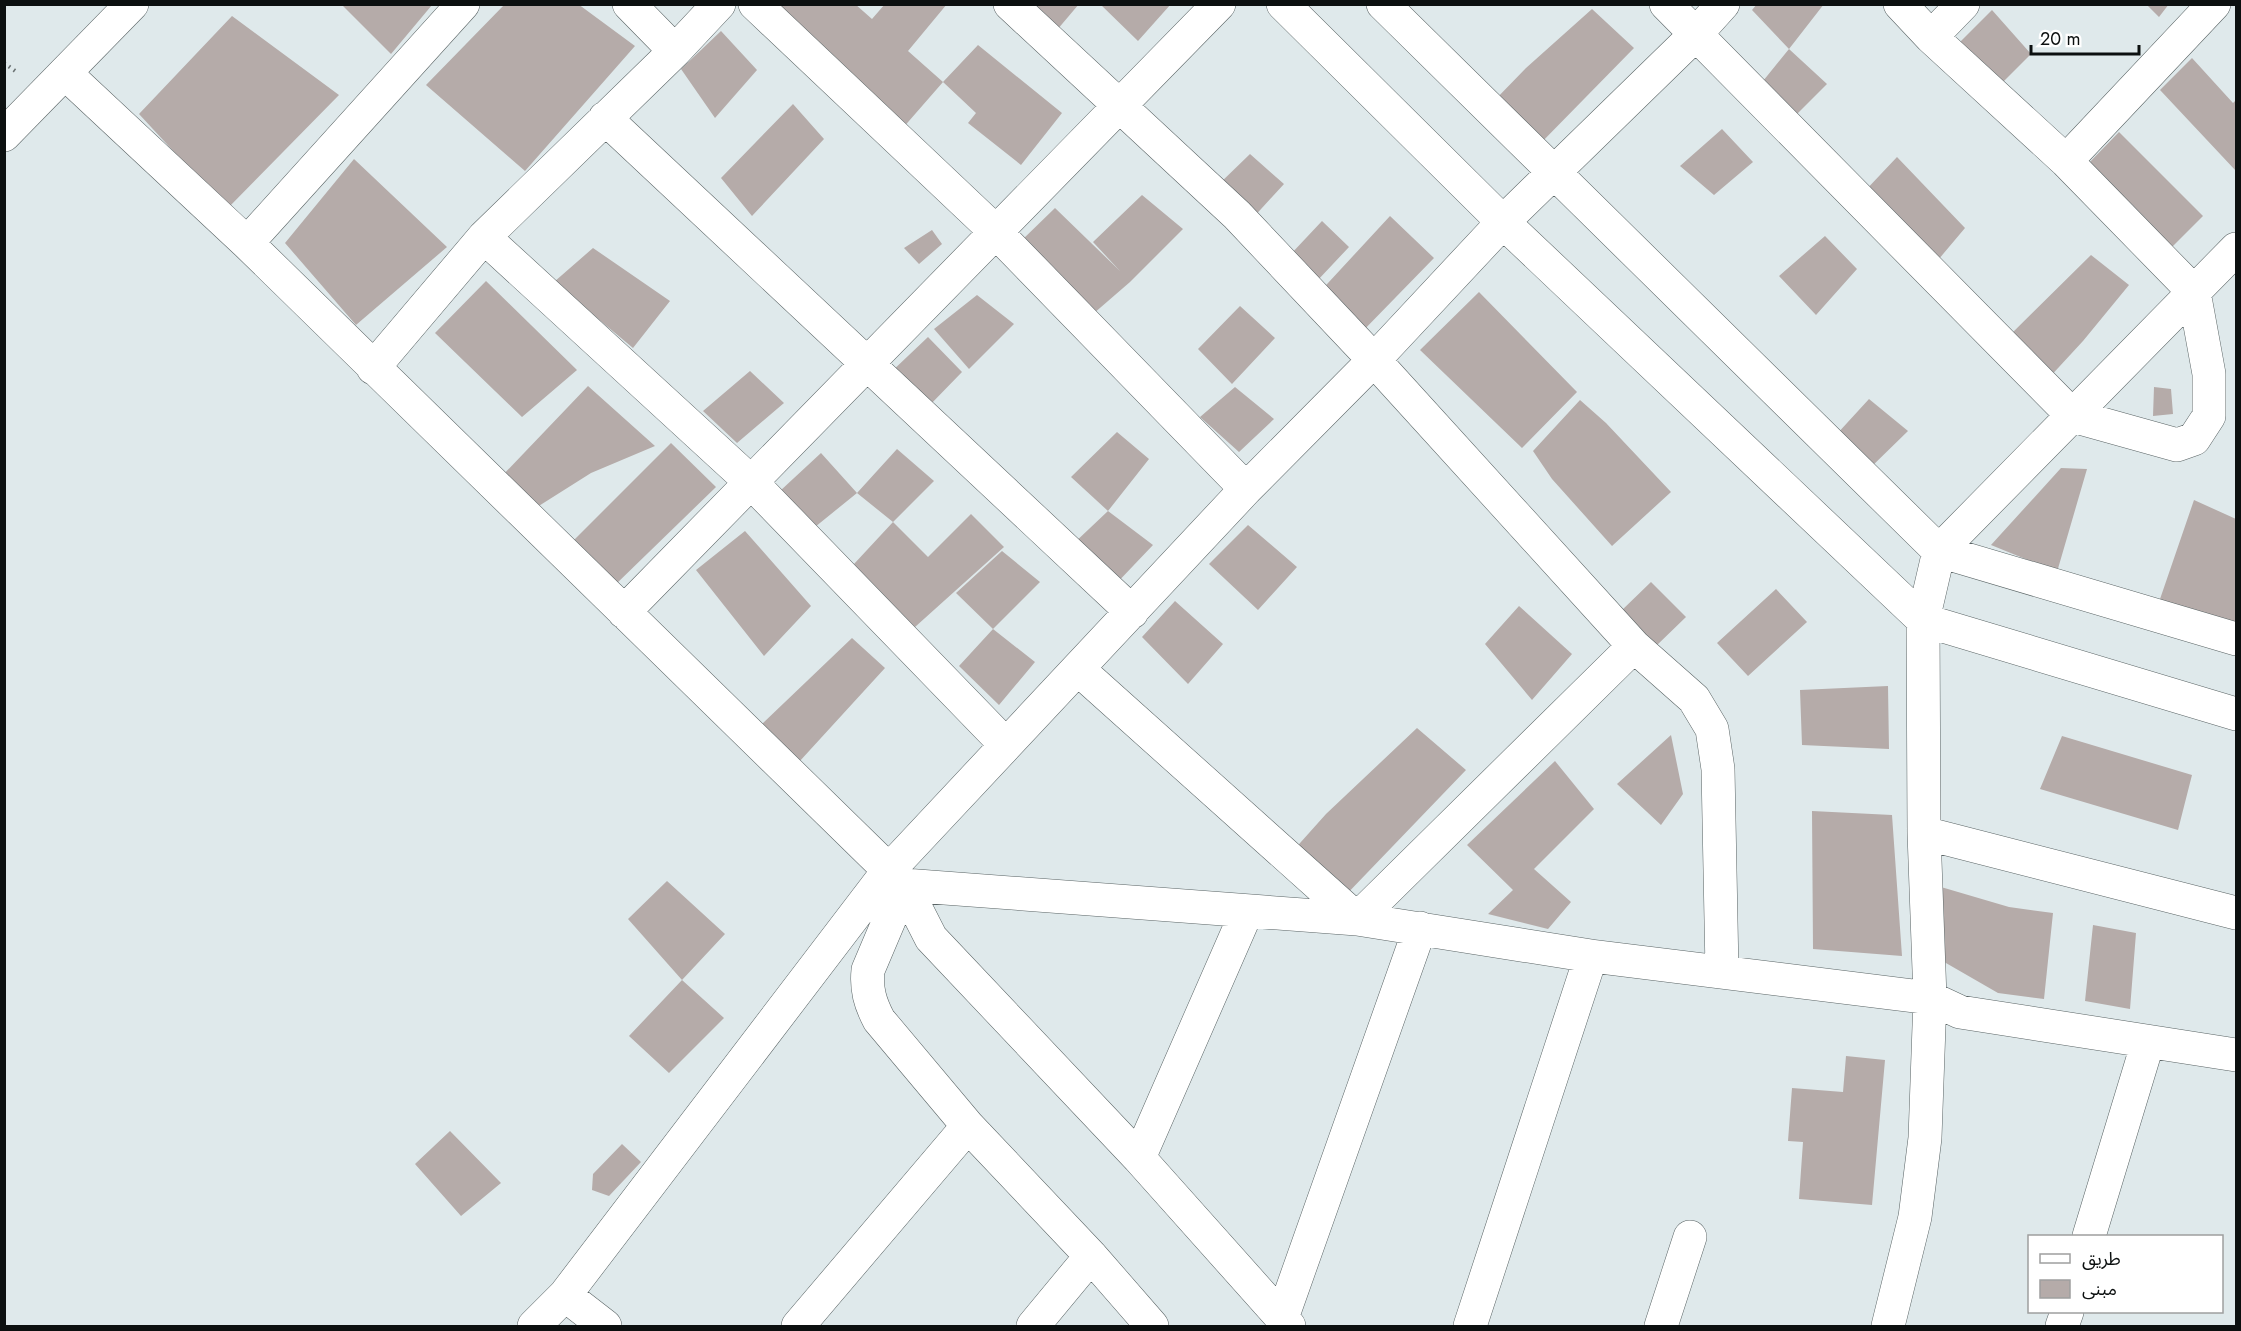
<svg xmlns="http://www.w3.org/2000/svg" width="2241" height="1331" viewBox="0 0 2241 1331" font-family="Jost,'Noto Sans Arabic',sans-serif">
	<style>
		.building { fill: #b5aba9 }
		.lines { fill: none; stroke-linecap: round; stroke-linejoin: round }
		.minor-casing { stroke: #5a6465; stroke-width: 34 }
		.major-casing { stroke: #5a6465; stroke-width: 34 }
		.path { stroke: #6b7273; stroke-width: 4; stroke-dasharray: 1.5 4.5; stroke-linecap: butt }
		.minor { stroke: #fff; stroke-width: 33 }
		.major { stroke: #fff; stroke-width: 33 }
	</style>
	<rect width="100%" height="100%" fill="#dfe9eb"/>
	<path class="building" d="M 505,4 L 578,4 L 635,46 L 525,171 L 426,85 Z
		M 768,4 L 855,4 L 872,19 L 885,4 L 947,4 L 908,51 L 943,82 L 902,129 Z
		M 1026,4 L 1079,4 L 1057,30 Z
		M 1100,4 L 1171,4 L 1138,41 Z
		M 1757,4 L 1824,4 L 1789,49 L 1752,10 Z
		M 2146,4 L 2169,4 L 2159,17 Z
		M 342,5 L 432,5 L 391,54 Z
		M 1592,9 L 1634,48 L 1535,149 L 1493,102 L 1526,68 Z
		M 1992,10 L 2031,54 L 2002,83 L 1959,43 Z
		M 232,16 L 339,95 L 227,209 L 139,114 Z
		M 721,31 L 757,70 L 715,118 L 681,69 Z
		M 978,45 L 1062,113 L 1021,165 L 968,123 L 976,113 L 943,82 Z
		M 1789,49 L 1827,84 L 1791,120 L 1759,86 Z
		M 2192,58 L 2233,103 L 2236,100 L 2236,171 L 2160,90 Z
		M 793,104 L 824,139 L 752,216 L 721,178 Z
		M 1722,129 L 1753,162 L 1714,195 L 1680,166 Z
		M 2119,132 L 2203,216 L 2169,250 L 2086,166 Z
		M 1250,154 L 1284,184 L 1251,220 L 1217,186 Z
		M 1897,157 L 1965,228 L 1933,266 L 1863,193 Z
		M 354,159 L 447,247 L 356,325 L 285,243 Z
		M 1142,195 L 1183,229 L 1130,282 L 1093,314 L 1020,242 L 1055,208 L 1120,271 L 1093,242 Z
		M 1390,216 L 1434,258 L 1357,337 L 1316,296 Z
		M 1322,221 L 1349,247 L 1317,281 L 1290,255 Z
		M 932,230 L 942,244 L 919,264 L 904,248 Z
		M 1825,236 L 1857,269 L 1816,315 L 1779,276 Z
		M 593,248 L 670,301 L 633,348 L 554,282 Z
		M 2091,255 L 2129,285 L 2083,341 L 2047,380 L 2008,337 Z
		M 486,281 L 577,370 L 522,417 L 435,333 Z
		M 1479,292 L 1577,392 L 1522,448 L 1420,350 Z
		M 977,295 L 1014,324 L 969,369 L 934,329 Z
		M 1240,306 L 1275,338 L 1232,384 L 1198,349 Z
		M 928,337 L 962,372 L 928,407 L 889,374 Z
		M 750,371 L 784,403 L 737,443 L 703,411 Z
		M 588,386 L 655,446 L 591,473 L 534,509 L 500,478 Z
		M 1235,387 L 1274,419 L 1239,452 L 1200,417 Z
		M 2154,387 L 2171,389 L 2173,414 L 2153,416 Z
		M 1869,399 L 1908,431 L 1867,471 L 1836,435 Z
		M 1580,400 L 1606,423 L 1671,492 L 1612,546 L 1552,479 L 1533,451 Z
		M 1117,432 L 1149,459 L 1108,511 L 1153,545 L 1113,587 L 1071,546 L 1108,511 L 1071,477 Z
		M 671,443 L 716,487 L 613,587 L 571,543 Z
		M 897,449 L 934,481 L 893,522 L 857,493 L 815,527 L 780,491 L 821,453 L 857,493 Z
		M 2061,468 L 2087,469 L 2057,572 L 1991,545 Z
		M 2194,500 L 2236,519 L 2236,624 L 2159,602 Z
		M 971,514 L 1004,547 L 915,627 L 885,600 L 854,564 L 893,522 L 928,557 Z
		M 1248,525 L 1297,567 L 1258,610 L 1209,564 Z
		M 745,531 L 811,606 L 764,656 L 696,570 Z
		M 1002,551 L 1040,582 L 993,629 L 956,593 Z
		M 1651,582 L 1686,617 L 1655,647 L 1620,612 Z
		M 1776,589 L 1807,622 L 1748,676 L 1717,643 Z
		M 1175,601 L 1223,644 L 1188,684 L 1142,637 Z
		M 1519,606 L 1572,654 L 1532,700 L 1485,644 Z
		M 993,629 L 1035,662 L 999,705 L 959,666 Z
		M 852,638 L 885,668 L 799,762 L 762,724 Z
		M 1888,686 L 1889,749 L 1802,745 L 1800,690 Z
		M 1417,728 L 1466,770 L 1342,899 L 1292,852 L 1326,814 Z
		M 1671,735 L 1683,794 L 1661,825 L 1617,784 Z
		M 2062,736 L 2192,775 L 2178,830 L 2040,789 Z
		M 1555,761 L 1594,809 L 1534,869 L 1571,902 L 1548,929 L 1488,914 L 1513,890 L 1467,845 Z
		M 1812,811 L 1892,815 L 1902,956 L 1813,949 Z
		M 667,881 L 725,934 L 682,980 L 628,919 Z
		M 1941,887 L 2009,907 L 2053,913 L 2044,999 L 1998,993 L 1939,959 Z
		M 2093,925 L 2136,933 L 2130,1009 L 2085,1001 Z
		M 682,980 L 724,1018 L 669,1073 L 629,1036 Z
		M 1846,1056 L 1885,1060 L 1872,1205 L 1799,1199 L 1803,1142 L 1788,1141 L 1792,1088 L 1843,1092 Z
		M 450,1131 L 501,1183 L 461,1216 L 415,1164 Z
		M 622,1144 L 641,1162 L 609,1196 L 592,1190 L 593,1174 Z"/>
	<g class="lines">
		<defs>
			<path id="minor" d="M 629,4 L 675,51
				M 755,4 L 995,231 L 1246,489
				M 1010,4 L 1237,215 L 1374,360 L 1634,646 L 1694,699 L 1712,729 L 1718,769 L 1722,971
				M 1283,4 L 1503,222 L 1923,620 L 2236,714
				M 1383,4 L 1939,551 L 2236,639
				M 1666,4 L 2073,416 L 2177,445 L 2194,439 L 2209,416 L 2209,374 L 2194,292 L 2066,161 L 1931,37 L 1900,4
				M 1931,37 L 1963,4
				M 65,73 L 247,243 L 904,885 L 931,938 L 1139,1158 L 1289,1326
				M 605,118 L 1132,612
				M 2066,161 L 2214,4
				M 484,237 L 751,482 L 1006,745
				M 247,243 L 463,4
				M 373,368 L 484,237 L 675,51 L 719,4
				M 624,612 L 1219,4
				M 1078,669 L 1357,919 L 1634,646
				M 1924,833 L 2236,913
				M 904,885 L 1357,919 L 1591,956 L 1930,998 L 1960,1012 L 2236,1055
				M 904,885 L 868,970 C 866,989 870,1003 879,1020 L 968,1126 L 1091,1256 L 1152,1326
				M 1139,1158 L 1247,911
				M 2089,1236 L 2148,1042
				M 565,1295 L 605,1326
				M 1282,1318 L 1420,928
				M 534,1326 L 565,1295 L 889,870 L 1246,489 L 1374,360 L 1503,222 L 1696,34 L 1723,4
				M 798,1326 L 968,1126
				M 1033,1326 L 1091,1256
				M 1470,1326 L 1591,956
				M 1661,1326 L 1690,1237
				M 1888,1326 L 1915,1217 L 1925,1138 L 1930,998 L 1924,833 L 1923,620 L 1939,551 L 2236,249
				M 2062,1326 L 2067,1312"/>
			<path id="major" d="M 4,135 L 132,4"/>
		</defs>
		<use href="#minor" class="minor-casing"/>
		<use href="#major" class="major-casing"/>
		<path class="path" d="M 4,63 L 18,73"/>
		<use href="#minor" class="minor"/>
		<use href="#major" class="major"/>
	</g>
	<rect width="2241" height="1331" fill="none" stroke="#0c1010" stroke-width="12"/>
	<rect x="2028" y="1235" width="195" height="78" fill="#ffffff" stroke="#9e9f9f" stroke-width="1.5"/>
	<rect x="2040" y="1254" width="30" height="9" fill="#ffffff" stroke="#9e9f9f" stroke-width="1.5"/>
	<text x="2082" y="1265" font-size="18" fill="#0c1010">طريق</text>
	<rect x="2040" y="1280" width="30" height="18" fill="#b5aba9" stroke="#9e9f9f" stroke-width="1.5"/>
	<text x="2082" y="1295" font-size="18" fill="#0c1010">مبنى</text>
	<path d="M2031 45v9h108v-9" fill="none" stroke="#0c1010" stroke-width="3"/>
	<text x="2040" y="45" font-size="18" fill="#0c1010" stroke="#ffffff" stroke-width="4.5" paint-order="stroke">20 m</text>
</svg>
